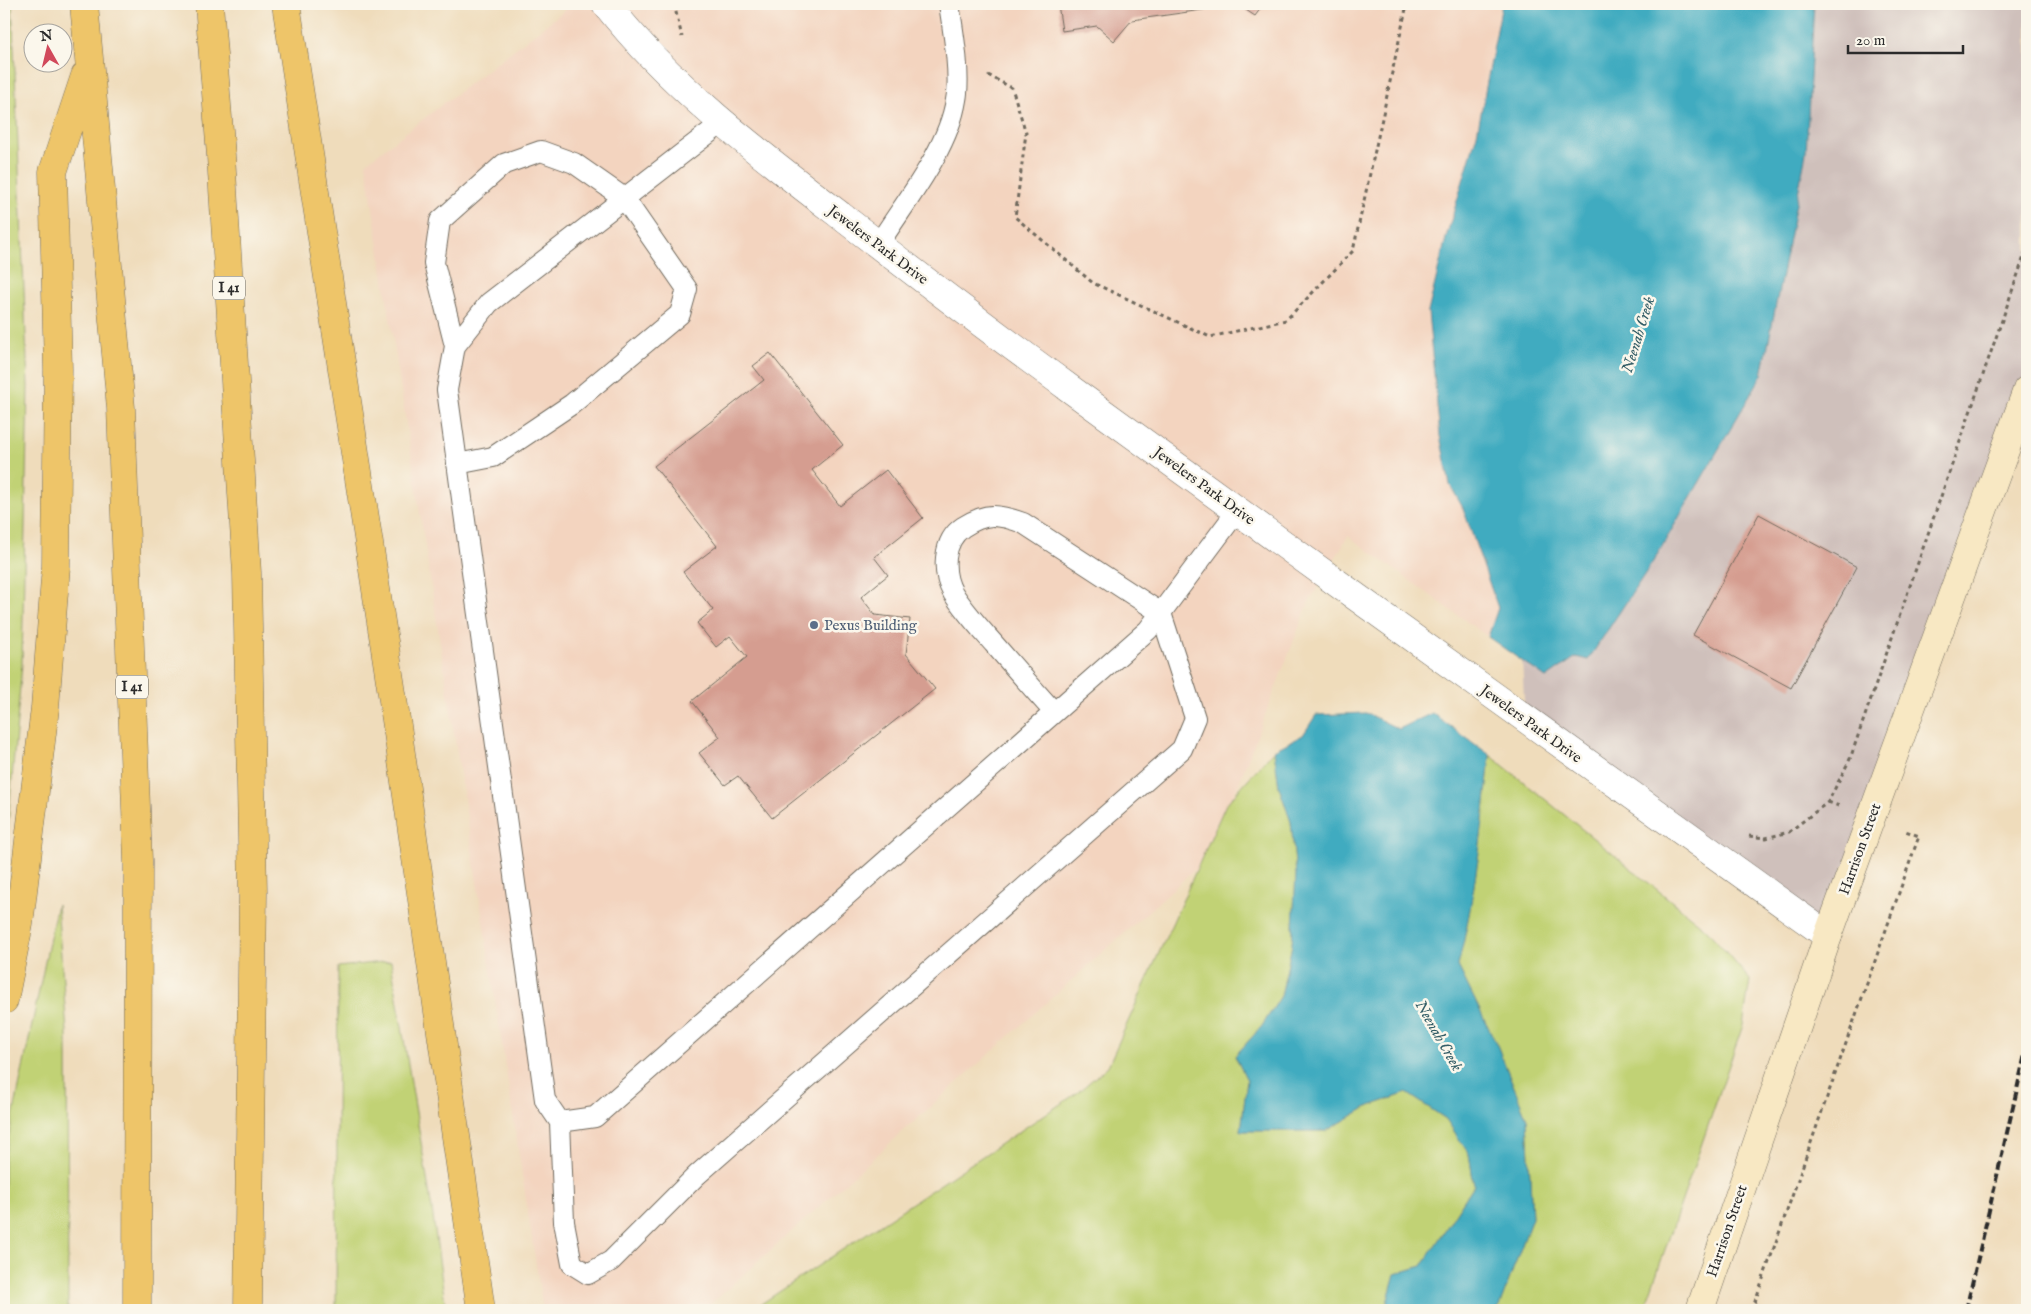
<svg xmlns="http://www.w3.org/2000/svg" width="2031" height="1314" viewBox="0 0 2031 1314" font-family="'IM FELL English',serif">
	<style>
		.built { fill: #f3d4bf }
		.industrial { fill: #cfc0bb }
		.green { fill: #c1d274; stroke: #767e50 }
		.water { fill: #41abc0; stroke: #366b76 }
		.building { fill: #d59d90 }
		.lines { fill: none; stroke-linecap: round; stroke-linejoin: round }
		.service-casing { stroke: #70695d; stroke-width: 22 }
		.tertiary-casing { stroke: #70695d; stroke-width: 29 }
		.secondary-casing { stroke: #70695d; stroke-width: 29 }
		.motorway-casing { stroke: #70695d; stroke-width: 29 }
		.path { stroke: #70695d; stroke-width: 3; stroke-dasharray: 4 4; stroke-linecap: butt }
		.service { stroke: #fff; stroke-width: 20 }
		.tertiary { stroke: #fff; stroke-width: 28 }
		.secondary { stroke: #f8e8c3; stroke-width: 28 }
		.motorway { stroke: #eec569; stroke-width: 28 }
		.rail { stroke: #2b2b2b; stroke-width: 4; stroke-dasharray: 8 4; stroke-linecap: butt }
		.service-dot { fill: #5c6f8a; stroke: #fbf7ec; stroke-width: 2 }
		.labels { text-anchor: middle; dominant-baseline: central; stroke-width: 5; stroke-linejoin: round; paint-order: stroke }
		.shield { fill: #fbf7ec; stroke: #696865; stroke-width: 1 }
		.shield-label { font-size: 14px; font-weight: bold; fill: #2b2b2b }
		.street-label { font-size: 15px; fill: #2b2b2b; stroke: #fbf7ec }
		.service-label { font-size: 15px; fill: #4e5e75; stroke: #fbf7ec; text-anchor: start }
		.water-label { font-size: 16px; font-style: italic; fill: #345e67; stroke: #fbf7ec }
	</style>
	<rect width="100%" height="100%" fill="#fbf7ec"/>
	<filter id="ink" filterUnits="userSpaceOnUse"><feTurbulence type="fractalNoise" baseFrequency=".02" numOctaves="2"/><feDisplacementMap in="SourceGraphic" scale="10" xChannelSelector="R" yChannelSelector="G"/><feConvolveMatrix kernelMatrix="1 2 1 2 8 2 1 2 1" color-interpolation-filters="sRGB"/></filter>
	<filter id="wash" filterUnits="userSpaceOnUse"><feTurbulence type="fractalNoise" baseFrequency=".0096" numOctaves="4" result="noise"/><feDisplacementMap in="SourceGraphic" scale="20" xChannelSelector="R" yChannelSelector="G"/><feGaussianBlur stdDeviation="1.12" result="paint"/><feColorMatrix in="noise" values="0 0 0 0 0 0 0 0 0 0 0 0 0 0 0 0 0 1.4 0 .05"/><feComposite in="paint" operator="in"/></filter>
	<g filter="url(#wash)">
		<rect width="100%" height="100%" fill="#efdcbb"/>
		<path class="built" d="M 573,4 L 1502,4 L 1477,134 L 1447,234 L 1428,312 L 1440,436 L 1450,485 L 1463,508 L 1498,608 L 1488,637 L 1348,536 L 1308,604 L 1211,855 L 704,1310 L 543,1310 L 366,163 Z"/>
		<path class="industrial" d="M 1722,4 L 2027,4 L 2027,390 L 1828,936 L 1525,720 L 1522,658 Z"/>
		<path class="green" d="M 4,4 L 12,4 L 13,24 L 28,386 L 22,664 L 4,870 Z
			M 1274,750 L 1279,787 L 1291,822 L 1296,874 L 1292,945 L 1281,996 L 1262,1026 L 1235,1056 L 1247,1080 L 1241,1131 L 1326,1131 L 1369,1106 L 1407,1093 L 1446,1119 L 1469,1154 L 1474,1185 L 1422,1266 L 1395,1274 L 1387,1303 L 1381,1310 L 752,1310 L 1077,1093 L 1108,1066 L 1226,804 Z
			M 1490,755 L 1706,929 L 1750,980 L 1743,1025 L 1644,1310 L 1498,1310 L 1532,1218 L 1527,1119 L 1497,1045 L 1458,966 C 1475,896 1483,826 1490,755 Z
			M 57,904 L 67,1032 L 68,1310 L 4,1310 L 4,1160 Z
			M 391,961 L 432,1209 L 446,1310 L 336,1310 L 338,967 Z"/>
		<path class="water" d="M 1502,4 L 1814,4 L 1806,153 L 1762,375 L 1654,560 L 1588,660 L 1576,657 L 1546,678 L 1488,637 L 1498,608 L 1463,508 L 1450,485 L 1440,436 L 1428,312 L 1447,234 L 1477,134 Z
			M 1366,713 L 1399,729 L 1432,713 L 1490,755 C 1483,826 1475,896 1458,966 L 1497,1045 L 1527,1119 L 1532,1218 L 1498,1310 L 1381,1310 L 1387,1303 L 1395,1274 L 1422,1266 L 1474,1185 L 1469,1154 L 1446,1119 L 1407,1093 L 1369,1106 L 1326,1131 L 1241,1131 L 1247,1080 L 1235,1056 L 1262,1026 L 1281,996 L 1292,945 L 1296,874 L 1291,822 L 1279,787 L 1274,750 L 1303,735 L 1316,715 Z"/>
		<g id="blocks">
			<path class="building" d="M 1058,4 L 1237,4 L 1237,5 L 1132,20 L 1114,41 L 1097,26 L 1062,31 Z
				M 1237,4 L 1264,4 L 1255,16 Z
				M 770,353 L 843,445 L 812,470 L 840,506 L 886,470 L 923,518 L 874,557 L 888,575 L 861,597 L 875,615 L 910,619 L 906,654 L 935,689 L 772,818 L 738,776 L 725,785 L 699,753 L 720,737 L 692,701 L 747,657 L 730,636 L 716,647 L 697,623 L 713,610 L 683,572 L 717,546 L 654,466 L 764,380 L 753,366 Z
				M 1759,514 L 1857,567 L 1791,688 L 1693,635 Z"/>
		</g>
	</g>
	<g filter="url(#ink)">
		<use href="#blocks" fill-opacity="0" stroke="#70695d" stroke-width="1"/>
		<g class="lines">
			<defs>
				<path id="service" d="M 723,122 L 489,303 L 455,346 L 447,390 L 545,1100 L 560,1122 L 595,1117 L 1148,630 L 1237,511
					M 878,245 C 905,202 948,150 956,100 C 961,75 953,30 949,4
					M 455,346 L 434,263 L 440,221 L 504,164 L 541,151 L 574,163 L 624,198 L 687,289 L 680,314 L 572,404 L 493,457 L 457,464
					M 560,1122 L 564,1222 L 572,1264 L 588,1274 L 611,1261 L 697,1175 L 1182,749 L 1195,718 L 1161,613 L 1023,523 C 998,514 986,512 963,527 C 942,541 942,573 953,593 C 964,611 980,628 994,644 C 1014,667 1034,690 1054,712"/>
				<path id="tertiary" d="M 606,4 C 671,87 757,152 841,216 C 916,274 992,332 1069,388 C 1321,572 1574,755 1828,936"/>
				<path id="secondary" d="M 1700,1310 L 1828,936 L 2027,390"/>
				<path id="motorway" d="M 84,4 L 121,408 L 138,861 L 137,1310
					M 209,4 L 221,156 L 247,573 L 253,893 L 248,1310
					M 286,4 L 397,726 L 481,1310
					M 4,1000 L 19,924 L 45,708 L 56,566 L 58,369 L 53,172 L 85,76"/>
			</defs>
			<use href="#service" class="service-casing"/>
			<use href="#tertiary" class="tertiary-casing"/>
			<use href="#secondary" class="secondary-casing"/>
			<use href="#motorway" class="motorway-casing"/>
			<path class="path" d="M 674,4 L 682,37
				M 988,75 L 1012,88 L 1026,133 L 1015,217 L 1093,283 L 1210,337 L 1286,320 L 1353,251 L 1407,4
				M 1828,802 L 1839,806
				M 1749,836 L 1766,838 L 1789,832 L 1828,802 L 1850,759 L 2027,248
				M 1752,1310 L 1919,836 L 1903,830"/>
			<use href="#service" class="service"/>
			<use href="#tertiary" class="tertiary"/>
			<use href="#secondary" class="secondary"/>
			<use href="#motorway" class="motorway"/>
			<path class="rail" d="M 1966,1310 L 2027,1046"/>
		</g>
	</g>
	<circle class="service-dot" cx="814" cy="625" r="5"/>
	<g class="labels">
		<g class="shield">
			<rect x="213" y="276.5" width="32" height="23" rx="4"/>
			<rect x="116" y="675.5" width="32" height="23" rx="4"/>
		</g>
		<g class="shield-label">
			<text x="229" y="288">I 41</text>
			<text x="132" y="687">I 41</text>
		</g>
		<g class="street-label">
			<text transform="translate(878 245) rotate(37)">Jewelers Park Drive</text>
			<text transform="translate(1204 486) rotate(36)">Jewelers Park Drive</text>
			<text transform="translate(1531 724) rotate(36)">Jewelers Park Drive</text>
			<text transform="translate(1860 849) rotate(-70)">Harrison Street</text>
			<text transform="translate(1727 1231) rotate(-71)">Harrison Street</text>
		</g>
		<g class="service-label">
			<text x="824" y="625">Pexus Building</text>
		</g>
		<g class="water-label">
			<text transform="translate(1639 335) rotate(-73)">Neenah Creek</text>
			<text transform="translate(1438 1036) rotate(60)">Neenah Creek</text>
		</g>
	</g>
	<rect width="2031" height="1314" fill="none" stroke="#fbf7ec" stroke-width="20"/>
	<g transform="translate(48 48) rotate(352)"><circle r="24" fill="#fbf7ec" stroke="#a8a59f"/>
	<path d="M0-4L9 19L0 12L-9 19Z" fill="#d1495b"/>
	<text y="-8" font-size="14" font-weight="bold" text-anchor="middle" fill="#2b2b2b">N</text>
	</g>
	<path d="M1848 45v8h115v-8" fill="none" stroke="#2b2b2b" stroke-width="2.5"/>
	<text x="1856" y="45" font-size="15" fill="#2b2b2b" stroke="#fbf7ec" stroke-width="4" paint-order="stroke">20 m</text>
</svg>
